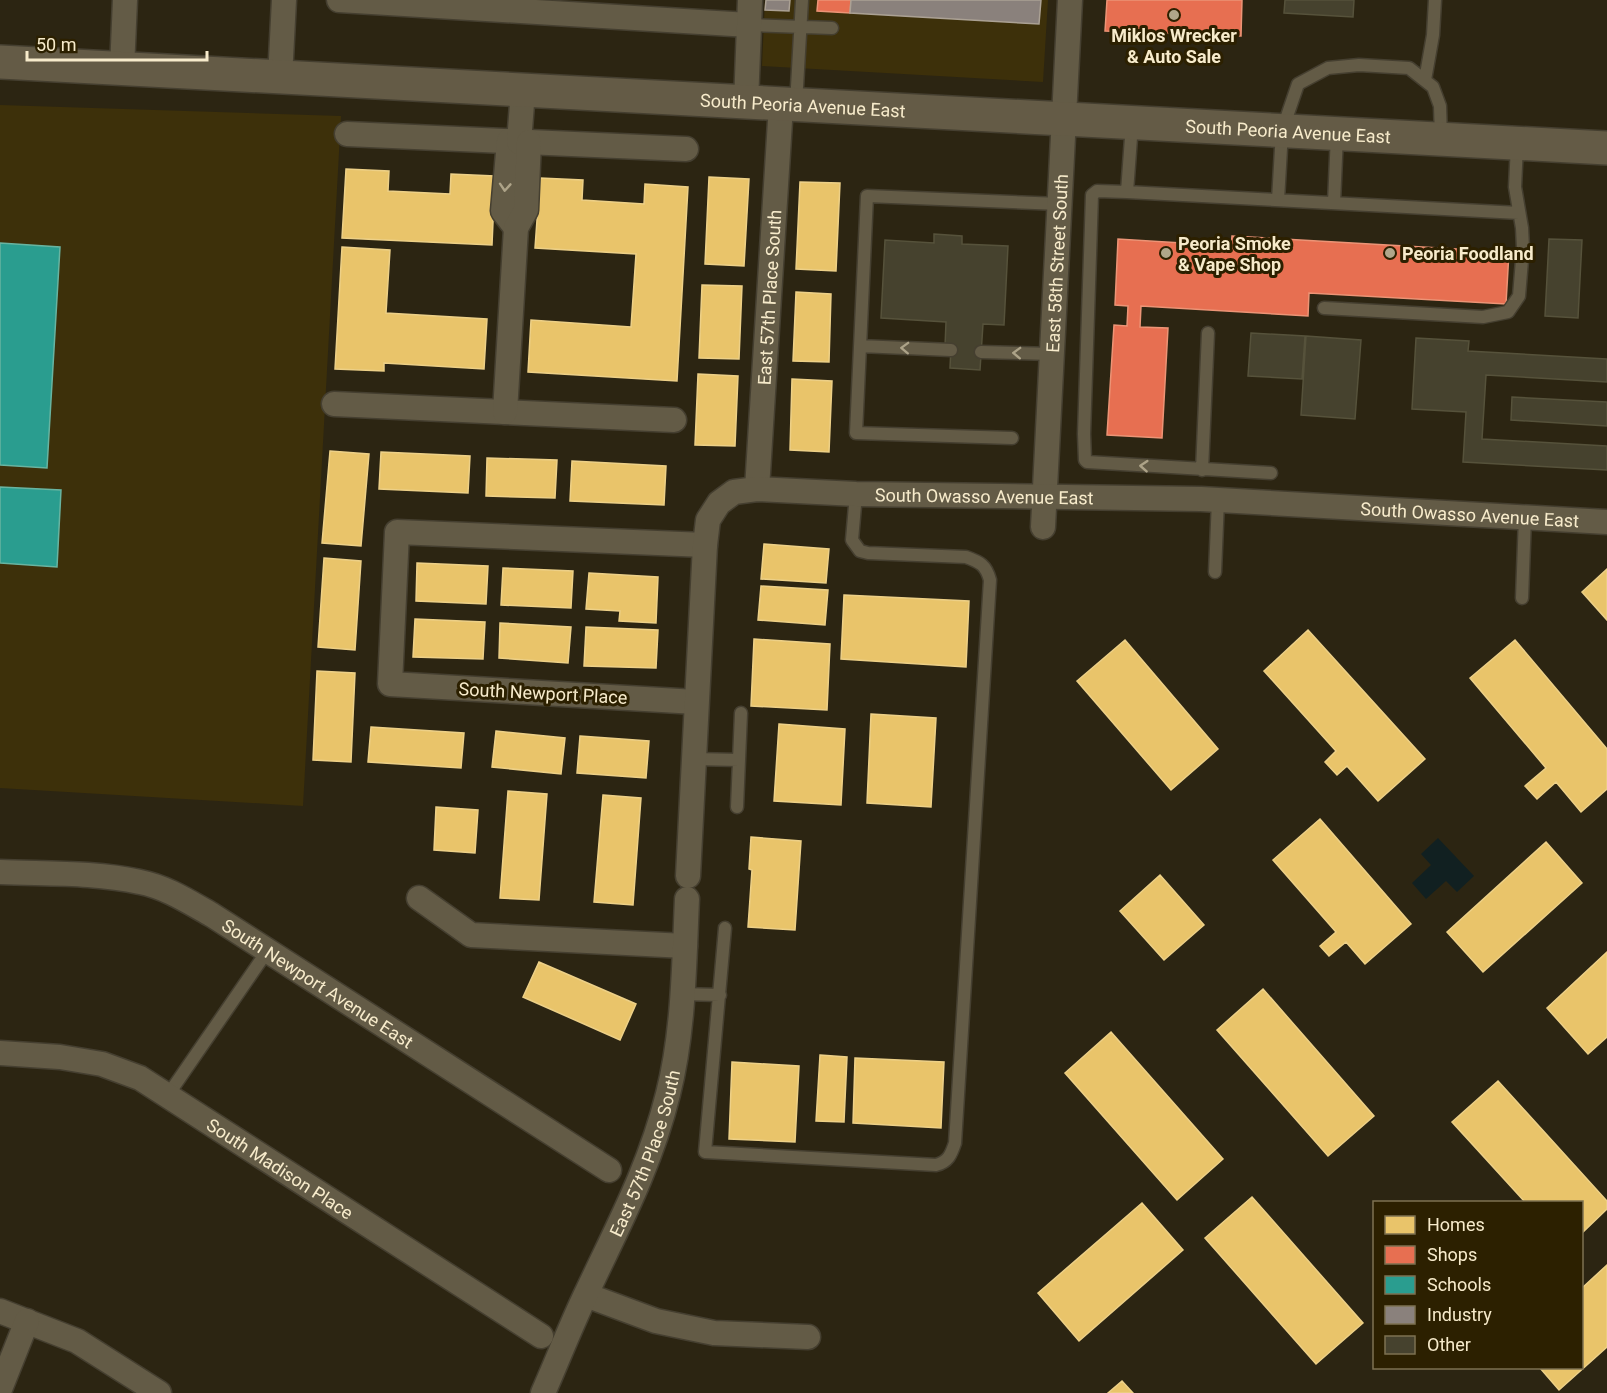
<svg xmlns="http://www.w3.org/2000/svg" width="1607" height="1393" viewBox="0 0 1607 1393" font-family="Roboto,sans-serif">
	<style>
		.built { fill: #3d300a }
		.water { fill: #112021 }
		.homes { fill: #e9c46a; stroke: #edd087; stroke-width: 1.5 }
		.shops { fill: #e76f51; stroke: #ec9476; stroke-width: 1.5 }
		.schools { fill: #2a9d8f; stroke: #68b4a1; stroke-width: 1.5 }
		.industry { fill: #8a817c; stroke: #aba194; stroke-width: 1.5 }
		.building { fill: #46422e; stroke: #56523b; stroke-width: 1.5 }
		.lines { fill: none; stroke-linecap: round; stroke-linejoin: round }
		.lane-casing { stroke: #453f30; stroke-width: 15 }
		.street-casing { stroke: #453f30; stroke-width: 27 }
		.secondary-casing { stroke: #453f30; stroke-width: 36 }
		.lane { stroke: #635b46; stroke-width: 12 }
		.street { stroke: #635b46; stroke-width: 24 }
		.secondary { stroke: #645b46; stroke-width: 33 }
		.oneway { stroke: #ada388 }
		.poi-dot { fill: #b0a68a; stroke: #2c2000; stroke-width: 2 }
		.labels { text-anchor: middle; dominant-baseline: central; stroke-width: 6; stroke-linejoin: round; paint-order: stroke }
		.poi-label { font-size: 18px; font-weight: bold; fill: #f7ebcb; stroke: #2c2000; text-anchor: start }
		.street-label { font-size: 18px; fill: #f7ebcb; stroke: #2c2000 }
	</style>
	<rect width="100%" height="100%" fill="#2c2512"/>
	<path class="built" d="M 765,0 L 1048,0 L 1043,82 L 762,66 Z
		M 0,105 L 341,116 L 303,806 L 0,788 Z"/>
	<path class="water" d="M 1438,838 L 1474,876 L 1457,892 L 1446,881 L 1426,899 L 1412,883 L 1431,865 L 1421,854 Z"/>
	<path class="homes" d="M 346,169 L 389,171 L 388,191 L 450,194 L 451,174 L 495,176 L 492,245 L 342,238 Z
		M 709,177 L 749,179 L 744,266 L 705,264 Z
		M 540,178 L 583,180 L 582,200 L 644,204 L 645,184 L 688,187 L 677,381 L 528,372 L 531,320 L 631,327 L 636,254 L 535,248 Z
		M 800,182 L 840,183 L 836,271 L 796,269 Z
		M 342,247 L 390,250 L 386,313 L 487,319 L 484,369 L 384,363 L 384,371 L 335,369 Z
		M 702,285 L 742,286 L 739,359 L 699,358 Z
		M 796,292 L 831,294 L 829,362 L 793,361 Z
		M 698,374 L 738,376 L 735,446 L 695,445 Z
		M 792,379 L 832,381 L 829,452 L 790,450 Z
		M 330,451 L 369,454 L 361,546 L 322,543 Z
		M 381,452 L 470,456 L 468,493 L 379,489 Z
		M 487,458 L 557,460 L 555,498 L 486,496 Z
		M 572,461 L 666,466 L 664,505 L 570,501 Z
		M 764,544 L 829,549 L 826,583 L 761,579 Z
		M 324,558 L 361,561 L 355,650 L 318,647 Z
		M 417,563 L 488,566 L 486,604 L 416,601 Z
		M 503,568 L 573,571 L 571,608 L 501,605 Z
		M 1607,569 L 1607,620 L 1582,592 Z
		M 589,573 L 658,577 L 656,623 L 619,621 L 620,611 L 586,609 Z
		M 761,586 L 828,590 L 825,625 L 758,620 Z
		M 844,595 L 969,601 L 966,667 L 841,659 Z
		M 415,619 L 485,622 L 483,659 L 413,657 Z
		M 500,623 L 571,627 L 568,663 L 499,658 Z
		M 586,627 L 658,630 L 656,668 L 584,666 Z
		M 1308,630 L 1425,759 L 1378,801 L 1347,766 L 1337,775 L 1325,762 L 1336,751 L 1264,671 Z
		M 754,639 L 830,644 L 827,710 L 751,706 Z
		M 1125,640 L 1218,749 L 1171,790 L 1077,681 Z
		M 1515,640 L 1607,749 L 1607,789 L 1581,812 L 1556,782 L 1537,799 L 1525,786 L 1546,768 L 1470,678 Z
		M 317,671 L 355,673 L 351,762 L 313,760 Z
		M 871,714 L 936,718 L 931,807 L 867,803 Z
		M 779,724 L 845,729 L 841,805 L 774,801 Z
		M 371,727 L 464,733 L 461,768 L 368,762 Z
		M 496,731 L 565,738 L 561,774 L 492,767 Z
		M 580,736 L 649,741 L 646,778 L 577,773 Z
		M 508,791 L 547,794 L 539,900 L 500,898 Z
		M 603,795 L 641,798 L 633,905 L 594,902 Z
		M 436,807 L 478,810 L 475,853 L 434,850 Z
		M 1320,819 L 1411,924 L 1365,964 L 1346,942 L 1329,956 L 1320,946 L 1336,932 L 1273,860 Z
		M 751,837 L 801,841 L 795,930 L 748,927 L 752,870 L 749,869 Z
		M 1546,842 L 1582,883 L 1483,972 L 1447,932 Z
		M 1160,875 L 1204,925 L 1164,960 L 1120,911 Z
		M 1607,952 L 1607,1037 L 1588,1054 L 1547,1008 Z
		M 539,962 L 636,1004 L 620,1040 L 523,997 Z
		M 1263,989 L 1374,1116 L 1328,1156 L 1217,1030 Z
		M 1111,1032 L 1223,1159 L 1177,1200 L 1065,1073 Z
		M 820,1055 L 847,1057 L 844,1122 L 816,1121 Z
		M 855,1058 L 944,1062 L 941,1128 L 853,1123 Z
		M 732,1062 L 799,1066 L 795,1142 L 729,1139 Z
		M 1498,1081 L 1607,1201 L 1607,1209 L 1582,1233 L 1582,1202 L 1525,1202 L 1452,1122 Z
		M 1252,1197 L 1363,1323 L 1316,1364 L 1205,1238 Z
		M 1142,1203 L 1183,1250 L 1079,1341 L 1038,1293 Z
		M 1607,1265 L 1607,1347 L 1559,1390 L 1540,1368 L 1582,1368 L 1582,1288 Z
		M 1122,1381 L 1133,1393 L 1108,1393 Z"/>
	<path class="shops" d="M 818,0 L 851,0 L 850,13 L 817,11 Z
		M 1107,0 L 1242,0 L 1241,36 L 1105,31 Z
		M 1232,236 L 1509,252 L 1506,304 L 1309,293 L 1308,316 L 1141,306 L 1140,327 L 1168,328 L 1162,438 L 1107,435 L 1114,325 L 1127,326 L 1128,306 L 1115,305 L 1118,239 L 1231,246 Z"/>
	<path class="schools" d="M 0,243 L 60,247 L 47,468 L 0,465 Z
		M 0,487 L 61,490 L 57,567 L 0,563 Z"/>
	<path class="industry" d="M 766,0 L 790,0 L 789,11 L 765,10 Z
		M 851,0 L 1041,0 L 1039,24 L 850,13 Z"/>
	<path class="building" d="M 1285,0 L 1354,0 L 1353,17 L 1284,13 Z
		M 934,234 L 962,236 L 962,244 L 1008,246 L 1004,325 L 983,324 L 980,370 L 950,368 L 951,347 L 945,346 L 946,322 L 881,318 L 885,240 L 934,243 Z
		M 1549,239 L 1582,240 L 1578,318 L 1545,316 Z
		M 1251,333 L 1305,336 L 1302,379 L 1248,376 Z
		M 1306,336 L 1361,340 L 1355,419 L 1301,415 Z
		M 1416,338 L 1469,341 L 1468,351 L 1607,359 L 1607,382 L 1486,375 L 1482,439 L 1607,446 L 1607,470 L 1463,462 L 1466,412 L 1412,409 Z
		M 1512,397 L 1607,402 L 1607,426 L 1511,420 Z"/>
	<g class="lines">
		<defs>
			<path id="lane" d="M 749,25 L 832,28
				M 1425,80 L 1433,35 L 1435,0
				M 796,104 L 802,0
				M 1132,124 L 1127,192 L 1519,213
				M 1127,192 L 1097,191 L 1092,195 L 1084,434 L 1085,460 L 1087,462 L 1271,473
				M 1278,200 L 1282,131 L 1298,84 L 1328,68 L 1359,65 L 1409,68 L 1433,87 L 1440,106 L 1441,138
				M 1334,203 L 1337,135
				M 1324,308 L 1483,317 L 1508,312 L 1519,296 L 1523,248 L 1522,228 L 1515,187 L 1517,145
				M 860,346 L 951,350
				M 981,352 L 1052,354
				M 1012,438 L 856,433 L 867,196 L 1060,204
				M 1202,470 L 1208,333
				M 1215,572 L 1218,500
				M 1522,598 L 1525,517
				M 694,759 L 739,760
				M 737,807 L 741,713
				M 725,928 L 705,1152 L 936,1165 C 948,1162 951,1155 955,1143 L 990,580 C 986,565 980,562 966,557 L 868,553 L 860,551 L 852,540 L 856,494
				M 681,994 L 720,995
				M 168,1095 L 268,950"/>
			<g id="street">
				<path d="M 339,0 L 749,25"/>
				<path d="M 122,69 L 125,0"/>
				<path d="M 280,78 L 284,0"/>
				<path d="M 746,103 L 750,0"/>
				<path d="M 347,134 L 686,149"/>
				<path d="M 509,141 L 503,211 L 516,228"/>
				<path d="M 519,142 L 523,91"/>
				<path d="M 334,404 L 674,420"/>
				<path d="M 505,412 L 516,228 L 526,210 L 529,142"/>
				<path id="s1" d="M 757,489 L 781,105"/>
				<path id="s2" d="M 1043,527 L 1070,0"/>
				<path d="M 696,702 L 390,684 L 397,532 L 705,545"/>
				<path id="s3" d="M 0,872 C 46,874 95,872 140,882 C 166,887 189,902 212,915 L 609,1170"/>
				<path id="s4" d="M 688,876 L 705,545 L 708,520 L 719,503 L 734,492 L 757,489 L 856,494 L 1201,499 L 1607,522"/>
				<path d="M 419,898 L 471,935 L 685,946"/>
				<path id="s5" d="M 0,1053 L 60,1057 L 102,1064 L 140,1078 L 541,1336"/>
				<path d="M 586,1295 L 656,1321 L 714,1333 L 808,1337"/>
				<path d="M 0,1311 L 77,1341 L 159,1393"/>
				<path d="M 0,1389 L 27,1321"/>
				<path id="s6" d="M 543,1393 C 558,1359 571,1325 587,1292 C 618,1226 650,1167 668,1094 C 684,1031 684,964 687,899"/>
			</g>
			<g id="secondary">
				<path id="s7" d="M 0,62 L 1607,148"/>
			</g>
		</defs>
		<use href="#lane" class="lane-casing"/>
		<use href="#street" class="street-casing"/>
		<use href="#secondary" class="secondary-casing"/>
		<use href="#lane" class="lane"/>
		<use href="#street" class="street"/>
		<use href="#secondary" class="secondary"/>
	</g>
	<defs><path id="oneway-chevron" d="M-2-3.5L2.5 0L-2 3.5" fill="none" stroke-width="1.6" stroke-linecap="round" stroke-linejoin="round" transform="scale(1.5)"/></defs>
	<g class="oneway">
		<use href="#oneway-chevron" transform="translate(505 187) rotate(94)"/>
		<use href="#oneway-chevron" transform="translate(905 348) rotate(-178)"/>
		<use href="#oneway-chevron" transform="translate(1017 353) rotate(-178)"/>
		<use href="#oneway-chevron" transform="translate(1144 466) rotate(-176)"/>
	</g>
	<g class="poi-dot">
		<circle cx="1174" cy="15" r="6"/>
		<circle cx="1166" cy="253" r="6"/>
		<circle cx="1390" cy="253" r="6"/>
	</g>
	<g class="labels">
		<g class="poi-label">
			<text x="1174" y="35" text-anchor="middle">Miklos Wrecker<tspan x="1174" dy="21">&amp; Auto Sale</tspan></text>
			<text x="1178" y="243">Peoria Smoke<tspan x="1178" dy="21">&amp; Vape Shop</tspan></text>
			<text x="1402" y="253">Peoria Foodland</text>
		</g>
		<g class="street-label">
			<text stroke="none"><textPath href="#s7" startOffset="804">South Peoria Avenue East</textPath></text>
			<text stroke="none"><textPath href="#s7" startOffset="1290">South Peoria Avenue East</textPath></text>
			<text stroke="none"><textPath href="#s2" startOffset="264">East 58th Street South</textPath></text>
			<text stroke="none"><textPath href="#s1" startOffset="192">East 57th Place South</textPath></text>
			<text stroke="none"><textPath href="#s4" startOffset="646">South Owasso Avenue East</textPath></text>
			<text stroke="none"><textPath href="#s4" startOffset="1132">South Owasso Avenue East</textPath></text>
			<text transform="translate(543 693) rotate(3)">South Newport Place</text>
			<text stroke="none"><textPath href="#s3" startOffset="346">South Newport Avenue East</textPath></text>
			<text stroke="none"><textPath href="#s6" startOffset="261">East 57th Place South</textPath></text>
			<text stroke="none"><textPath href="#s5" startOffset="310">South Madison Place</textPath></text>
		</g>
	</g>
	<rect x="1373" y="1201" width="210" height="168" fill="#2c2000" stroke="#7d7151" stroke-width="1.5"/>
	<rect x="1385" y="1216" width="30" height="18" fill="#e9c46a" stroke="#7d7151" stroke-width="1.5"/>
	<text x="1427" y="1231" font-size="18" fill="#f7ebcb">Homes</text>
	<rect x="1385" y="1246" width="30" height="18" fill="#e76f51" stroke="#7d7151" stroke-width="1.5"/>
	<text x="1427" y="1261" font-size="18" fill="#f7ebcb">Shops</text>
	<rect x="1385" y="1276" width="30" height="18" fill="#2a9d8f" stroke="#7d7151" stroke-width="1.5"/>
	<text x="1427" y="1291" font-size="18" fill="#f7ebcb">Schools</text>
	<rect x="1385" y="1306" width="30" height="18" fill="#8a817c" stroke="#7d7151" stroke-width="1.5"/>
	<text x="1427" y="1321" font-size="18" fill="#f7ebcb">Industry</text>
	<rect x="1385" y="1336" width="30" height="18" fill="#46422e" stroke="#7d7151" stroke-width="1.5"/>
	<text x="1427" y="1351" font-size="18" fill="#f7ebcb">Other</text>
	<path d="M27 51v9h180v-9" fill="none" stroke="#f7ebcb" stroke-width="3"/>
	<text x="36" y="51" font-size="18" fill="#f7ebcb" stroke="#2c2000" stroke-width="4.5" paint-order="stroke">50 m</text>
</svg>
